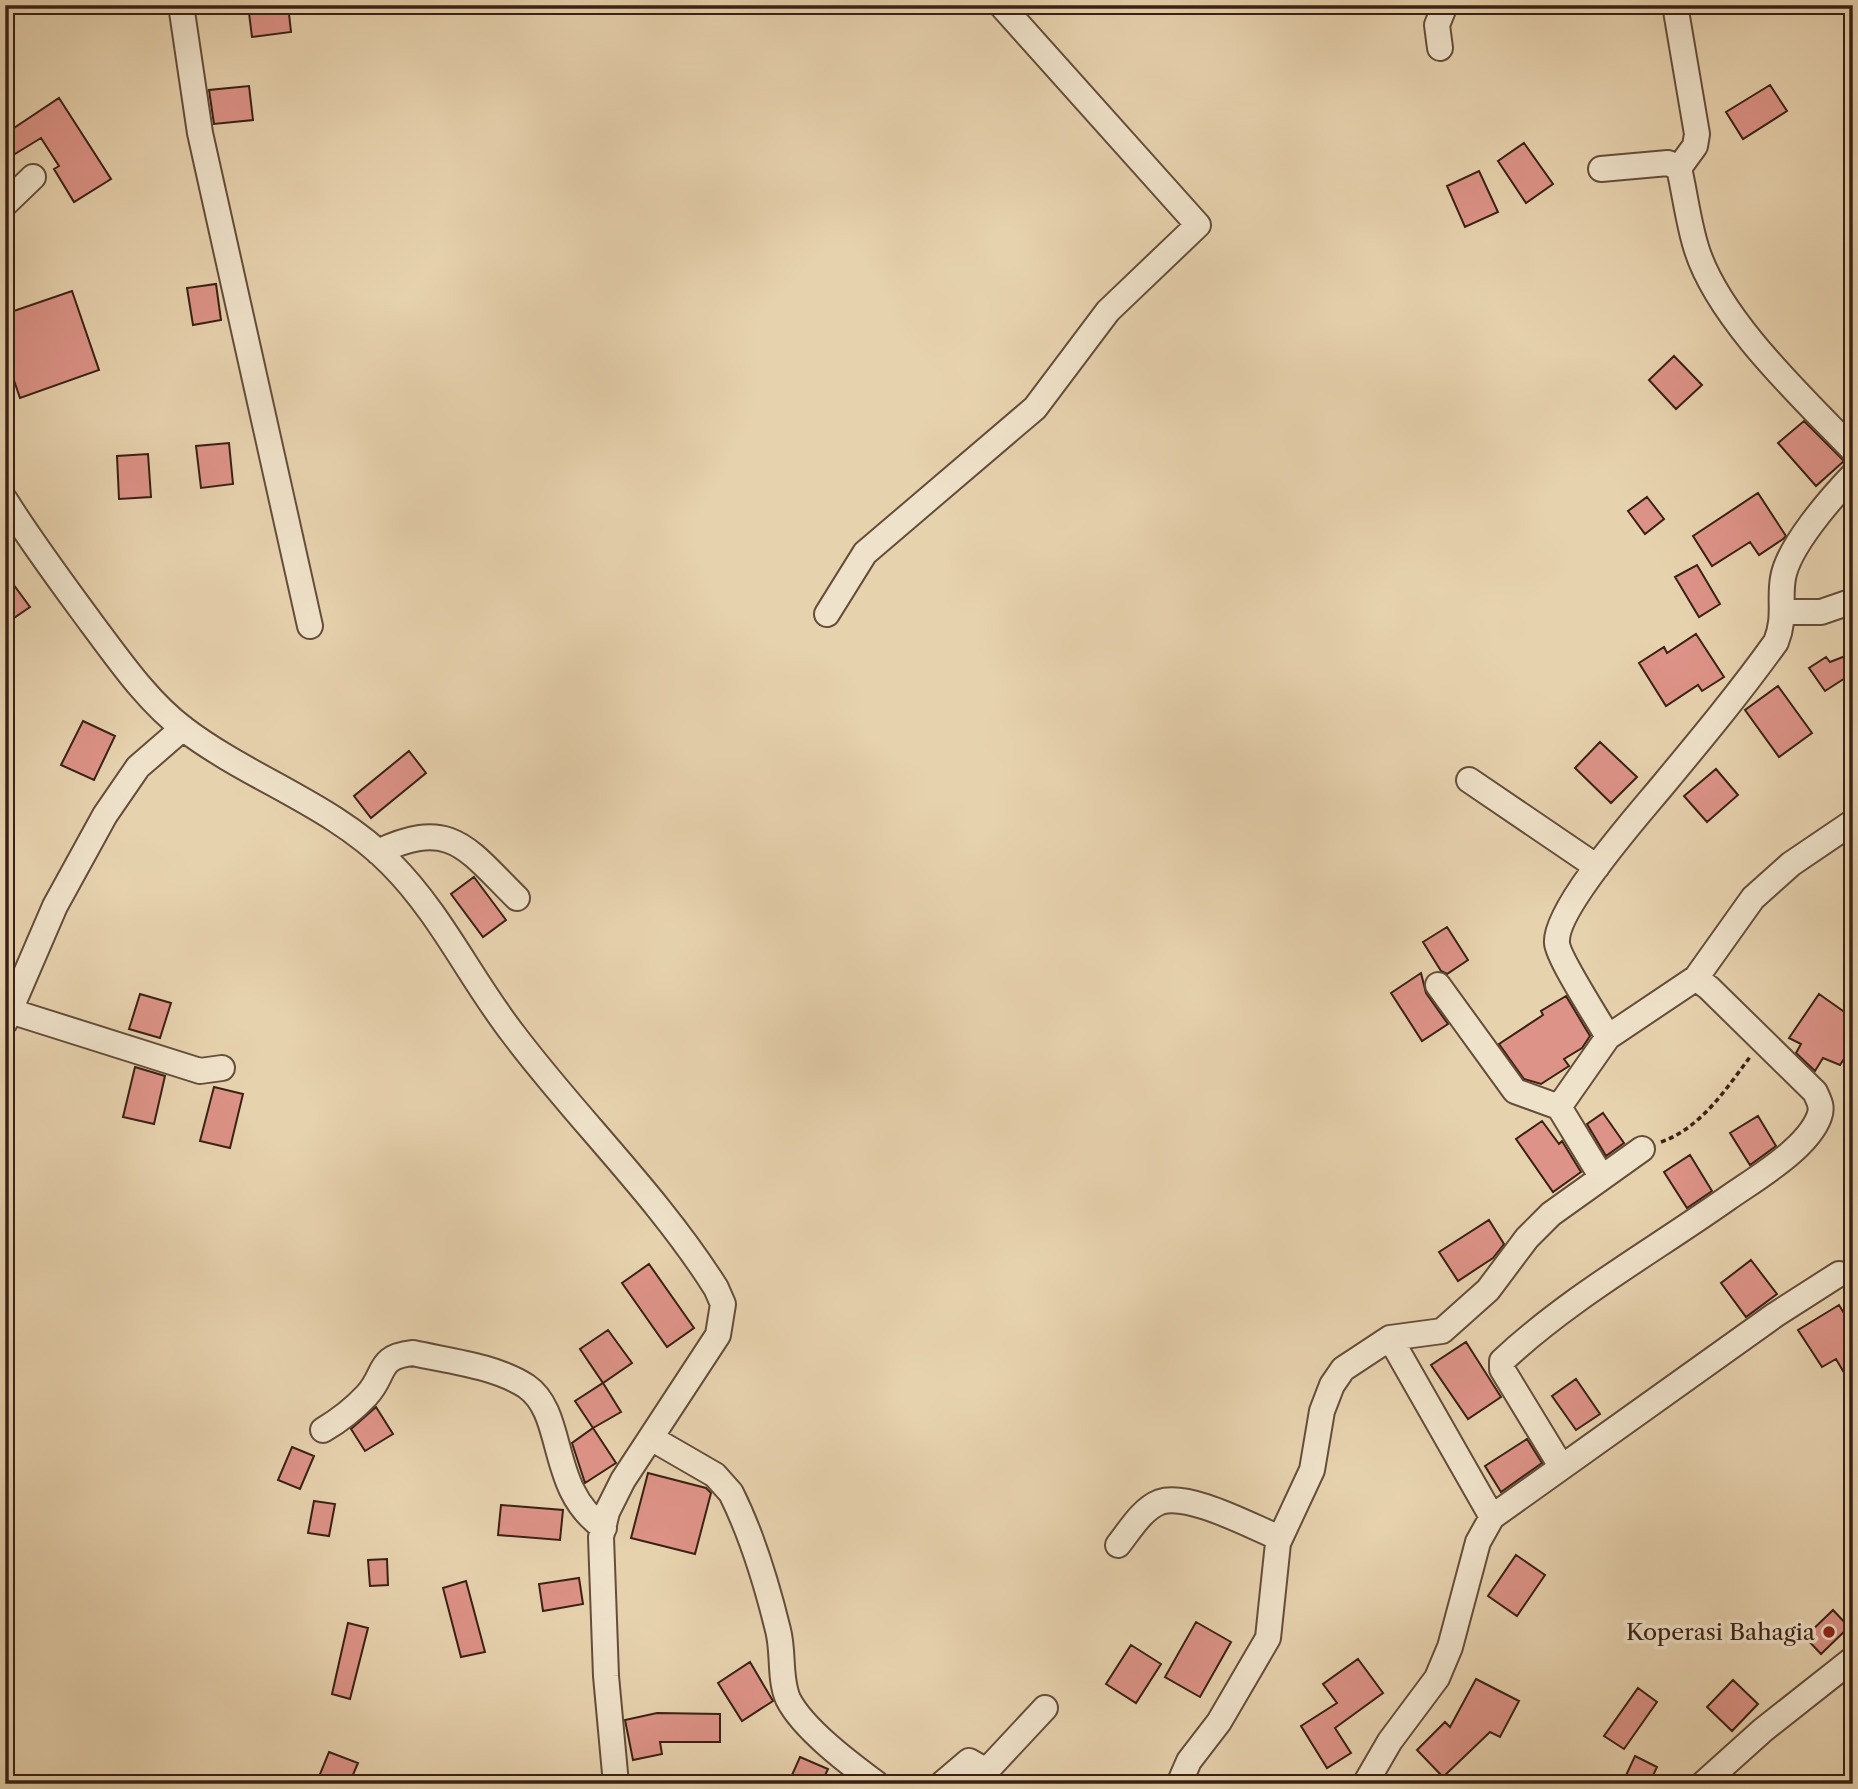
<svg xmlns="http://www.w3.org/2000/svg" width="1858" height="1789" viewBox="0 0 1858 1789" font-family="'Libre Caslon Text',serif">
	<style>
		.building { fill: #dd9387; stroke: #3a2114; stroke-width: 2 }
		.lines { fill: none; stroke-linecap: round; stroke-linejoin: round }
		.minor-casing { stroke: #654d3a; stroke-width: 28 }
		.path { stroke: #3a2114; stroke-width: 3.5; stroke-dasharray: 5 3.5; stroke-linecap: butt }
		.minor { stroke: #efe2ca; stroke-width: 24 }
		.poi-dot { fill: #8f2418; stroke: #efe2ca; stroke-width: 2.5 }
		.labels { text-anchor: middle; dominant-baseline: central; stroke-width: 7; stroke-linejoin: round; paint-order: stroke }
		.poi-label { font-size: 23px; fill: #3a2114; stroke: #efe2ca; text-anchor: end }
	</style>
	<rect width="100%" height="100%" fill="#e7d2ae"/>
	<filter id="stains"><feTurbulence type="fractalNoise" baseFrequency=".00286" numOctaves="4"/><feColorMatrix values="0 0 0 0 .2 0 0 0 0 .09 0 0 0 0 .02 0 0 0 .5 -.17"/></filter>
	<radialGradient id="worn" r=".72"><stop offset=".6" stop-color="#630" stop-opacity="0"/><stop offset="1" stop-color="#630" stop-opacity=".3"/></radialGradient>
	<path class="building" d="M 248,5 L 288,5 L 291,32 L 252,37 Z
		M 1770,85 L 1787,111 L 1743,139 L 1726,112 Z
		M 249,86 L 253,120 L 214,124 L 209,90 Z
		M 59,98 L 111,179 L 74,202 L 54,169 L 59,166 L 41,138 L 5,160 L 5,134 Z
		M 1524,143 L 1553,184 L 1526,203 L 1498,161 Z
		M 1479,171 L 1498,212 L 1465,227 L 1447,186 Z
		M 216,284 L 221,320 L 193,325 L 187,288 Z
		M 72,291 L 99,370 L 20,398 L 5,354 L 5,314 Z
		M 1674,356 L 1702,385 L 1676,409 L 1649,380 Z
		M 1804,421 L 1844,461 L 1816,486 L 1778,443 Z
		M 229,443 L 233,484 L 201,488 L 196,446 Z
		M 148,454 L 151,497 L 119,499 L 117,456 Z
		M 1758,493 L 1786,536 L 1783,539 L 1759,555 L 1750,542 L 1712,566 L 1693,536 Z
		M 1647,497 L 1664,519 L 1645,534 L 1628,511 Z
		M 1697,565 L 1720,604 L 1699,617 L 1675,577 Z
		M 5,573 L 30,607 L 5,624 Z
		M 1696,634 L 1724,677 L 1702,691 L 1698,685 L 1666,706 L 1639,663 L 1664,647 L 1667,653 Z
		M 1853,653 L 1853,673 L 1825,691 L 1809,668 L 1826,657 L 1830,662 Z
		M 1778,686 L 1812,733 L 1779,757 L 1745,710 Z
		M 83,721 L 115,736 L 94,780 L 61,765 Z
		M 1600,742 L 1637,777 L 1611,803 L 1575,768 Z
		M 409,751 L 426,773 L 371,818 L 354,796 Z
		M 1716,769 L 1738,795 L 1707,822 L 1684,796 Z
		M 474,877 L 506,920 L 483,937 L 451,894 Z
		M 1447,927 L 1468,960 L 1447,974 L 1441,971 L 1423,942 Z
		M 1421,973 L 1426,993 L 1448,1024 L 1422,1041 L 1391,993 Z
		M 140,994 L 171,1003 L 160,1038 L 129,1029 Z
		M 1819,994 L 1853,1018 L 1853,1045 L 1840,1065 L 1823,1058 L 1815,1071 L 1796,1053 L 1801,1044 L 1789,1038 Z
		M 1566,996 L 1590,1036 L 1582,1048 L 1564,1059 L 1569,1066 L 1541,1084 L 1524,1079 L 1499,1044 L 1543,1015 L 1541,1011 Z
		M 135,1067 L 165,1076 L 154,1124 L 123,1117 Z
		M 214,1087 L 243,1094 L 230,1148 L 200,1141 Z
		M 1603,1113 L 1624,1143 L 1606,1156 L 1587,1124 Z
		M 1758,1116 L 1776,1146 L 1750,1165 L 1730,1133 Z
		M 1542,1121 L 1559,1144 L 1562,1141 L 1581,1172 L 1553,1192 L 1516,1139 Z
		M 1690,1155 L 1712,1191 L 1687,1208 L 1664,1172 Z
		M 1489,1220 L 1504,1244 L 1493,1258 L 1458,1281 L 1439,1252 Z
		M 1751,1260 L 1777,1294 L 1746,1317 L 1721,1283 Z
		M 649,1264 L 694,1328 L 667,1347 L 622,1283 Z
		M 1839,1305 L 1853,1328 L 1853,1388 L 1836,1359 L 1822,1367 L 1798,1330 Z
		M 608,1330 L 632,1363 L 603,1383 L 580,1349 Z
		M 1466,1342 L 1501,1397 L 1468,1419 L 1431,1365 Z
		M 1576,1379 L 1600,1414 L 1576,1430 L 1552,1396 Z
		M 603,1383 L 621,1412 L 593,1428 L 575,1401 Z
		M 376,1407 L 393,1434 L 365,1451 L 351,1429 Z
		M 593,1428 L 616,1463 L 585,1483 L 572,1443 Z
		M 1527,1439 L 1542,1463 L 1501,1492 L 1485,1466 Z
		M 292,1447 L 314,1456 L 300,1489 L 278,1480 Z
		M 648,1473 L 706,1488 L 711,1493 L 695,1554 L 631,1538 Z
		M 314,1501 L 335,1504 L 329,1536 L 308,1533 Z
		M 501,1505 L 563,1510 L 560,1540 L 498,1535 Z
		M 1516,1555 L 1545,1575 L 1517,1616 L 1488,1596 Z
		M 387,1559 L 388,1585 L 370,1586 L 368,1560 Z
		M 579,1578 L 583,1604 L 543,1611 L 539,1584 Z
		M 466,1581 L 485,1652 L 461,1657 L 443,1588 Z
		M 1833,1610 L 1849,1627 L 1821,1654 L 1805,1637 Z
		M 1196,1622 L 1231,1642 L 1200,1697 L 1165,1677 Z
		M 348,1623 L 368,1628 L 350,1699 L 332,1694 Z
		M 1131,1645 L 1161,1664 L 1136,1703 L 1106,1684 Z
		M 1358,1659 L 1383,1693 L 1335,1728 L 1351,1753 L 1327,1768 L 1301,1726 L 1337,1703 L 1323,1684 Z
		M 750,1662 L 773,1701 L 742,1721 L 718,1683 Z
		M 1476,1679 L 1519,1701 L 1500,1737 L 1490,1732 L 1443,1777 L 1417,1750 L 1445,1722 L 1450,1727 Z
		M 1733,1680 L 1758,1704 L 1732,1731 L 1707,1707 Z
		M 1638,1688 L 1657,1702 L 1624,1749 L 1604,1736 Z
		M 657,1713 L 720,1714 L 720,1742 L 660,1742 L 662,1754 L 633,1760 L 625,1720 Z
		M 329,1752 L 358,1763 L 349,1784 L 316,1784 Z
		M 1635,1756 L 1657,1767 L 1649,1784 L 1622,1784 Z
		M 800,1757 L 828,1769 L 821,1784 L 788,1784 Z"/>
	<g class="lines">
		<defs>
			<path id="minor" d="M 181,5 L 200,133 L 310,626
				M 1675,5 L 1697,134 L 1695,146 L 1679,168
				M 1440,48 L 1437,25 L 1445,5
				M 1601,169 L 1668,163 L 1679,168 C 1685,194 1688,221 1696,247 C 1717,318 1802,397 1853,450
				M 5,204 L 33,177
				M 5,500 C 32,543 62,583 92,624 C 120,661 147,701 184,729 C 250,779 333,805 391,864 C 441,914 471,980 514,1035 C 579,1121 658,1196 716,1288 L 723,1304 L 718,1335 L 623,1480 L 607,1512 L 601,1537 L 606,1676 L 616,1784
				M 1783,612 L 1821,612 L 1853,601
				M 827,614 L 865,553 L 1035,408 L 1108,311 L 1198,225 L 1001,5
				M 1469,780 L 1597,867
				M 378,852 C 451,817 467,849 517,898
				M 1696,978 L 1753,898 L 1791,864 L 1853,822
				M 1438,985 L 1515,1091 L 1559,1107
				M 10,1011 L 200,1071 L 222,1068
				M 5,1022 L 55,906 L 105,815 L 138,767 L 183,728
				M 1601,1176 L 1559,1107 L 1608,1037 C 1598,1019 1558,958 1557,943 C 1554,909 1640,813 1663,785 C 1702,738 1741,691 1776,642 C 1786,617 1779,601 1783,578 C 1788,547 1831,498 1853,475
				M 323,1430 C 340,1420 354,1409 367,1395 C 387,1373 376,1357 413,1353 C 449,1361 495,1366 526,1386 C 567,1414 547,1489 604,1528
				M 651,1438 L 715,1475 L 731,1493 C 752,1535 767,1585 778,1630 C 784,1653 779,1678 788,1699 C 803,1729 850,1764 877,1784
				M 1561,1466 L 1502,1369 L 1502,1361 C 1569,1298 1653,1251 1728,1198 C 1755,1179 1807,1149 1819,1117 C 1823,1107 1819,1101 1815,1092 L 1709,988 L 1696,978 L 1608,1037
				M 1492,1517 L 1390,1338 L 1442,1331 L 1488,1290 L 1527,1238 L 1551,1214 L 1642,1149
				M 1118,1545 C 1130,1530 1142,1509 1160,1502 C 1189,1492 1252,1527 1280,1538
				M 942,1784 L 969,1761 L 983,1769 L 989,1768 L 1045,1708
				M 1179,1784 L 1189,1761 L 1219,1722 L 1268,1638 L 1278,1543 L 1312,1470 L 1322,1411 L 1332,1385 L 1343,1369 L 1390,1338
				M 1365,1784 L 1390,1741 L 1437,1678 L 1450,1647 L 1478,1542 L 1492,1517 L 1775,1315 L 1839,1274
				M 1703,1784 L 1763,1730 L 1853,1659"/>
		</defs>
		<use href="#minor" class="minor-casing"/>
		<path class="path" d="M 1661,1142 C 1701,1128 1726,1089 1750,1057"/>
		<use href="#minor" class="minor"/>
	</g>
	<circle class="poi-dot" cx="1829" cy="1632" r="7"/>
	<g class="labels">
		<g class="poi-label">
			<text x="1815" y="1632">Koperasi Bahagia</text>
		</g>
	</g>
	<rect width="1858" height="1789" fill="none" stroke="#e7d2ae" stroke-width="28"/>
	<rect x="7" y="7" width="1844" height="1775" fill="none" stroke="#3a2114" stroke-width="3.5"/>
	<rect x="14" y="14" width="1830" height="1761" fill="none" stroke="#3a2114" stroke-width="2"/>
	<rect width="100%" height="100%" filter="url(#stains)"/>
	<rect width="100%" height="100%" fill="url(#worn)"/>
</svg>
